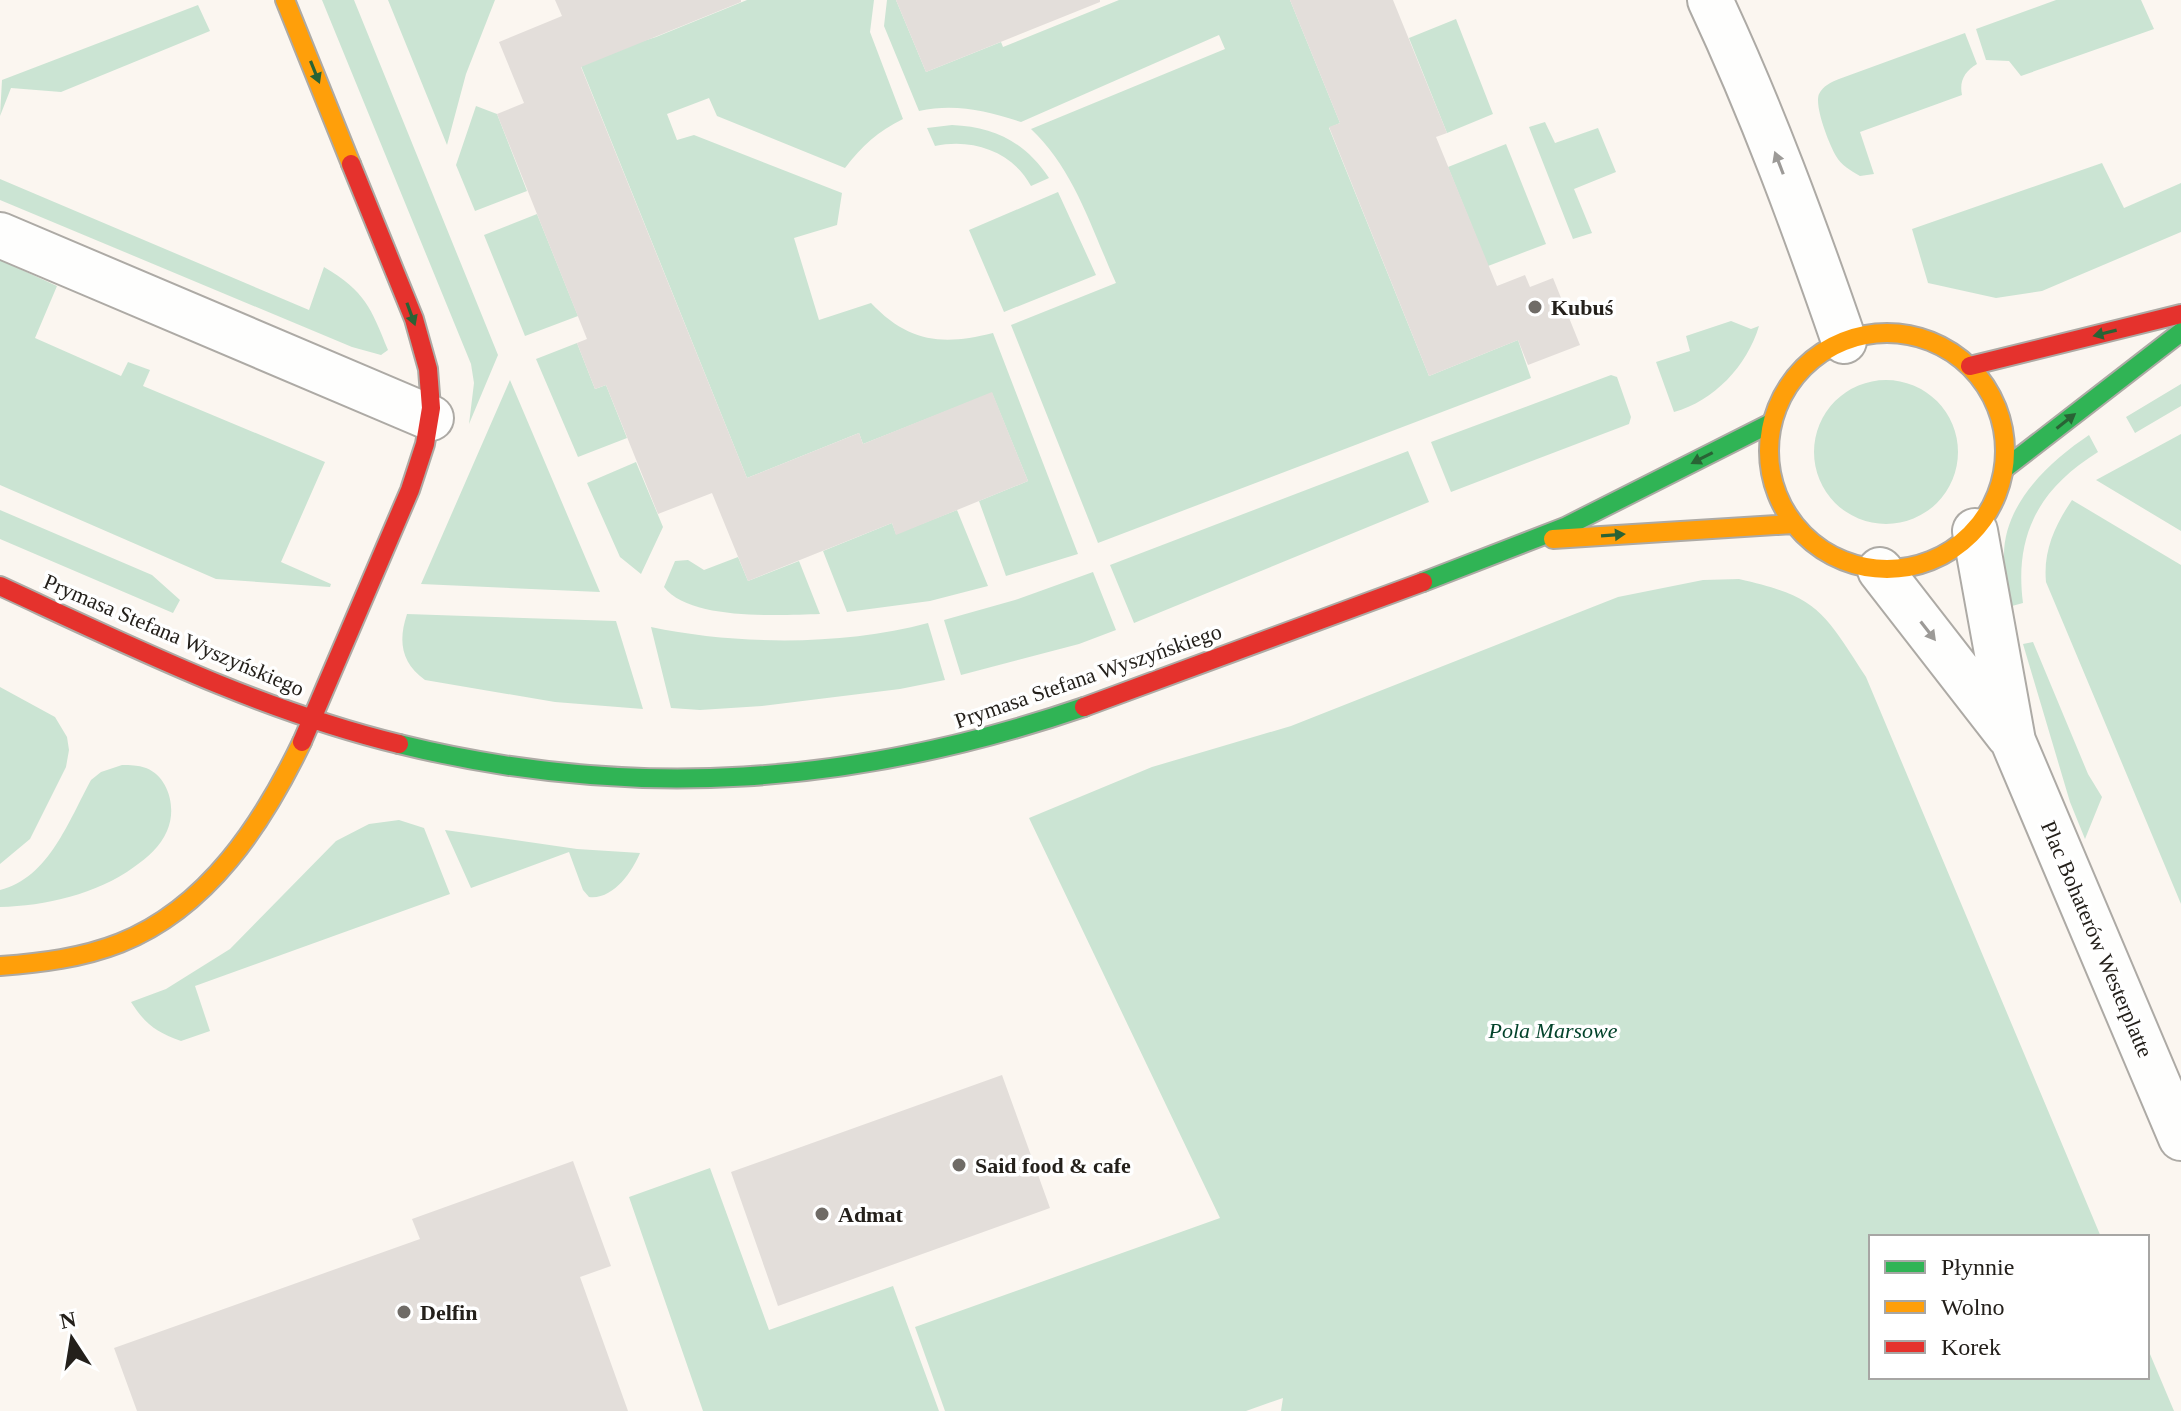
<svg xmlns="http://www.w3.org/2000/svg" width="2181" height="1411" viewBox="0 0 2181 1411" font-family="Georgia,serif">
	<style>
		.green { fill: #cbe4d3 }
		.building { fill: #e3deda }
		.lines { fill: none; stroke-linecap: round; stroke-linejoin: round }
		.street-casing { stroke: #adaaa5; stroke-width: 48 }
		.fast-casing { stroke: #adaaa5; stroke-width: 22 }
		.slow-casing { stroke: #adaaa5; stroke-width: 22 }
		.jam-casing { stroke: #adaaa5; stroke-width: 22 }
		.street { stroke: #fefefd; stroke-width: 44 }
		.fast { stroke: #30b455; stroke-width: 18 }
		.slow { stroke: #ff9f0a; stroke-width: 18 }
		.jam { stroke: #e5322d; stroke-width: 18 }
		.oneway { fill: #296335 }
		.oneway2 { fill: #9c9a97 }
		.poi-dot { fill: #6f6b66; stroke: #fff; stroke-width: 3 }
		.labels { text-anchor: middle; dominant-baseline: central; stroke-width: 7; stroke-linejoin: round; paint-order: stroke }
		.poi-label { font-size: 22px; font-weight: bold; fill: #24201b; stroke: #fff; text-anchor: start }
		.street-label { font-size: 22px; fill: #24201b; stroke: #fff }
		.park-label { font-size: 22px; font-style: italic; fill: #03432b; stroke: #fff }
	</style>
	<rect width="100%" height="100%" fill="#fbf6f0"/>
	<path class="green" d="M 322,0 L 354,0 L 498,355 L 469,424 L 474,383 L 471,364 Z
		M 388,0 L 495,0 L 466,74 L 447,145 Z
		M 747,0 L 874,0 L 870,32 L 903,119 C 878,131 862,146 845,168 L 717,116 L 709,98 L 667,114 L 677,140 L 694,135 L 842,193 L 837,225 L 794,238 L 819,320 L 871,303 C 908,342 942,346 993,333 L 1078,554 L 1006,576 L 979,501 L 1028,481 L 992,393 L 863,444 L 859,433 L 747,478 L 579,61 L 656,37 Z
		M 887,0 L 896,0 L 926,72 L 1001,42 L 1003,47 L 1119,0 L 1290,0 L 1340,123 L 1329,128 L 1429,376 L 1518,340 L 1531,378 L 1098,543 L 1011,325 L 1116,283 C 1092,230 1074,169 1031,129 L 1225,49 L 1219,35 L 1021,122 C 986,111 956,103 919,111 L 884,26 Z
		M 2056,0 L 2141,0 L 2154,29 L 2021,76 L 2009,61 L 1986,60 L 1976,29 Z
		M 198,5 L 210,31 L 61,92 L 11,88 L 0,116 L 2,80 Z
		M 1456,19 L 1493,114 L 1447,133 L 1409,38 Z
		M 1965,33 L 1977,64 C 1965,71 1959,81 1962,95 L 1860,132 L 1874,174 L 1860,176 C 1851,171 1841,165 1836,156 C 1829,144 1814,106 1819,94 C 1823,86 1831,82 1839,79 Z
		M 476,106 L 497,114 L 527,191 L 475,211 L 456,165 Z
		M 1545,122 L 1555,143 L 1598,128 L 1616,172 L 1574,189 L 1592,233 L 1573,239 L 1529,127 Z
		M 952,125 C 995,127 1025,142 1049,178 L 1031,186 C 1012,151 972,138 935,146 L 927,128 Z
		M 1506,144 L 1546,244 L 1488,266 L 1448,167 Z
		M 2102,163 L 2124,208 L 2181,183 L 2181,232 L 2042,291 L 1996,298 L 1928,283 L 1912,229 Z
		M 0,179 L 309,310 L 324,267 C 365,291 371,308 388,350 L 381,355 L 352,347 L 0,200 Z
		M 1058,192 L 1096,275 L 1004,312 L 969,230 Z
		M 537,214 L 578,316 L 525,336 L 484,235 Z
		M 0,260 L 57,286 L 35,338 L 121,376 L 128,362 L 150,370 L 143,386 L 325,462 L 281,562 L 331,584 L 330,587 L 216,579 L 0,485 Z
		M 1731,321 L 1751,329 L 1759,326 C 1747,366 1714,401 1674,412 L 1656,362 L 1690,351 L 1686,336 Z
		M 577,343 L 595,389 L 606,385 L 627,438 L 578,457 L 536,359 Z
		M 1611,375 L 1617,377 L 1631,417 L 1629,424 L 1451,492 L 1431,442 Z
		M 510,380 L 600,592 L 421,584 Z
		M1814 452a72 72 0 1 1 144 0a72 72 0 1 1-144 0Z
		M 2181,384 L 2181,406 L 2135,433 L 2126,417 Z
		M 2181,434 L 2181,531 L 2096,480 Z
		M 2089,435 L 2098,452 C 2040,488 2014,534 2023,603 L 2012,606 C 2008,590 2004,574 2004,557 C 2003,504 2049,462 2089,435 Z
		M 1408,451 L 1429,502 L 1134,623 L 1110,565 Z
		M 636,462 L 663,527 L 641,574 L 620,557 L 587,483 Z
		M 2072,500 L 2181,565 L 2181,904 L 2046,582 C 2043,551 2055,525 2072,500 Z
		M 0,510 L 152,575 L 180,600 L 173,613 L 0,539 Z
		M 957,510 L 988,586 L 930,601 L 847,612 L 823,551 L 892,523 L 896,534 Z
		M 738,557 L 748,581 L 799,561 L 820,614 C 780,615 690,621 664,587 L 675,561 L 688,560 L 704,570 Z
		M 1093,572 L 1116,630 L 1079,644 L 961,675 L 944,620 L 1015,600 Z
		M 1739,579 C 1819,597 1823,611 1866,677 L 2101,1237 L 1871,1237 L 1871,1377 L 2147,1377 L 2147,1347 L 2174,1411 L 1281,1411 L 1283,1398 L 1246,1411 L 945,1411 L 915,1327 L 1220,1218 L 1029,818 L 1152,767 L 1291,726 L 1618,597 L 1703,580 Z
		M 407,614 L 616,621 L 643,709 L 555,702 L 425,680 C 401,663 398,641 407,614 Z
		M 928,623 L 945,680 L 900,689 L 762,706 L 700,710 L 671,708 L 651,627 C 737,645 842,646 928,623 Z
		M 2033,642 L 2088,774 L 2102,797 L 2085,839 L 2070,802 L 2023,644 Z
		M 0,687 L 55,717 L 67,737 L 69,750 L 66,767 L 30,839 L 0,864 Z
		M 122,765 C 130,765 138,765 146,768 C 169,777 177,809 167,831 C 160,847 148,857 134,867 C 97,894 45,906 0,907 L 0,890 C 49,878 69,820 91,780 L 101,772 Z
		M 399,820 L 424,828 L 450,894 L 195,986 L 210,1031 L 181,1041 C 156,1032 145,1024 131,1002 L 166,989 L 230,949 L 336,841 L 369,824 Z
		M 445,830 L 577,849 L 640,853 C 632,872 613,900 589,897 L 583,890 L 569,852 L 471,888 Z
		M 710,1168 L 769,1330 L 893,1286 L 939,1411 L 703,1411 L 629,1197 Z"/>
	<path class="building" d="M 555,0 L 741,0 L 741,2 L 581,67 L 747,478 L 859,433 L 863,444 L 992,392 L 1028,481 L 896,535 L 892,523 L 748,581 L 712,493 L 658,514 L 606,385 L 595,389 L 577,343 L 587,339 L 497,114 L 524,103 L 499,42 L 562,16 Z
		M 896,0 L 1100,0 L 1100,2 L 926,72 Z
		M 1290,0 L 1393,0 L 1447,133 L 1436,137 L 1497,286 L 1525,275 L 1530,287 L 1553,278 L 1580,345 L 1528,365 L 1518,340 L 1429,376 L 1329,127 L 1340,123 Z
		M 1002,1075 L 1050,1208 L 778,1306 L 731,1172 Z
		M 573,1161 L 611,1266 L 580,1277 L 628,1411 L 137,1411 L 114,1348 L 420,1239 L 412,1219 Z"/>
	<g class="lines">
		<defs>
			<path id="street" d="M 1710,0 C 1762,111 1804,225 1844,341
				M 0,235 L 431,418
				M 1975,531 L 2013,741 L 2181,1138
				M 1880,570 L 2009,736"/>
			<path id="fast" d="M 2004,469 L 2181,332
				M 1423,582 L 1565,527 L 1771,423
				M 399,744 C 633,802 856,785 1084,707"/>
			<path id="slow" d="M 285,0 L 351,164
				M1769 451a118 118 0 1 1 236 0a118 118 0 1 1-236 0Z
				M 1553,539 L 1793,524
				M 0,966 C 41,963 82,958 120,943 C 208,908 263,823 302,742"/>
			<path id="jam" d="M 1970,366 L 2181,314
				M 0,586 C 130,646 259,710 399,744
				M 1084,707 L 1423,582
				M 302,742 L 410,490 L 425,444 L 431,408 L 428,369 L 414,319 L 351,164"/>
		</defs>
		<use href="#street" class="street-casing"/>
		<use href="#fast" class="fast-casing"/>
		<use href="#slow" class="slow-casing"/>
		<use href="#jam" class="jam-casing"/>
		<use href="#street" class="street"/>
		<use href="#fast" class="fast"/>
		<use href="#slow" class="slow"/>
		<use href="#jam" class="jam"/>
	</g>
	<defs><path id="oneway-solid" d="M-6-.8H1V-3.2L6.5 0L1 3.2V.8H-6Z" transform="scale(2)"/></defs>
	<g class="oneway">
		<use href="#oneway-solid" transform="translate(315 72) rotate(68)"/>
		<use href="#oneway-solid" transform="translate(411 314) rotate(70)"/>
		<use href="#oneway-solid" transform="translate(2105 333) rotate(166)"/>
		<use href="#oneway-solid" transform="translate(2066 421) rotate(-38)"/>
		<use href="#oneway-solid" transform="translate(1702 458) rotate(153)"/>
		<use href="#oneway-solid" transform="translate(1613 535) rotate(-4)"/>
	</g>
	<g class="oneway2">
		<use href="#oneway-solid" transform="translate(1779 163) rotate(-111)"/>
		<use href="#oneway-solid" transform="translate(1928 631) rotate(52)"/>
	</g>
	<g class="poi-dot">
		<circle cx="1535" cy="307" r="8"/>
		<circle cx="959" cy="1165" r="8"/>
		<circle cx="822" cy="1214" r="8"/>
		<circle cx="404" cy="1312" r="8"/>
	</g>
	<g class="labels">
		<g class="poi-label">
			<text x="1551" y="307">Kubuś</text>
			<text x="975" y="1165">Said food &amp; cafe</text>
			<text x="838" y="1214">Admat</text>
			<text x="420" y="1312">Delfin</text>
		</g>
		<g class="street-label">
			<text transform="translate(174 635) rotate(23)">Prymasa Stefana Wyszyńskiego</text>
			<text transform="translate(1088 676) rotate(-19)">Prymasa Stefana Wyszyńskiego</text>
			<text transform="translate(2097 939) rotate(67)">Plac Bohaterów Westerplatte</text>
		</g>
		<g class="park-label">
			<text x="1553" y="1030">Pola Marsowe</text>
		</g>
	</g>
	<rect x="1869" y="1235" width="280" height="144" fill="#ffffff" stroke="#a7a6a4" stroke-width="2"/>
	<rect x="1885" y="1261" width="40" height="12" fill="#30b455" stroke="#a7a6a4" stroke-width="2"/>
	<text x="1941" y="1275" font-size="24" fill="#24201b">Płynnie</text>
	<rect x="1885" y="1301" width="40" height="12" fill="#ff9f0a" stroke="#a7a6a4" stroke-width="2"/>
	<text x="1941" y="1315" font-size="24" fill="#24201b">Wolno</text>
	<rect x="1885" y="1341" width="40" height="12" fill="#e5322d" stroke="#a7a6a4" stroke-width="2"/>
	<text x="1941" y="1355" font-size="24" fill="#24201b">Korek</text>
	<g transform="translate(72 1339) rotate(348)" stroke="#ffffff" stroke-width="6" paint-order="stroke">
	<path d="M0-6L14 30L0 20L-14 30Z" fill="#24201b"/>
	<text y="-12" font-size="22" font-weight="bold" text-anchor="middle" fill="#24201b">N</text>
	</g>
</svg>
